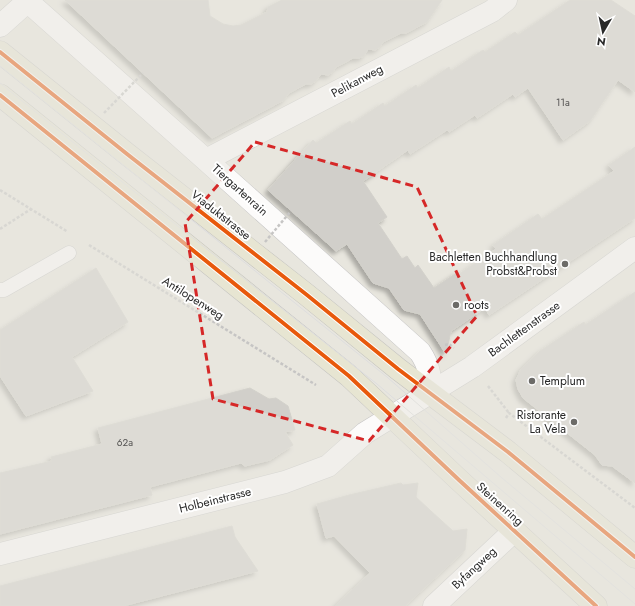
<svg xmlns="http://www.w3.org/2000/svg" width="635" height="606" viewBox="0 0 635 606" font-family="Jost,sans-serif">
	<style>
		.building { fill: #d1cfca; stroke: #d3d1cb; filter: url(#shadow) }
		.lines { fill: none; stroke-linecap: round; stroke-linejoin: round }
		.lane-casing { stroke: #c5c4c4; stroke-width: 15 }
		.street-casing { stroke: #c5c4c4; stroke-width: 23 }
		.primary-casing { stroke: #c4c3c0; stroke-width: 23 }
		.path { stroke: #c6c5c4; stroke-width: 2.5; stroke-dasharray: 3 2; stroke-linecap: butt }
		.lane { stroke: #fcfbfa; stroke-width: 14 }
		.street { stroke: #fcfbfa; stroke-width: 22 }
		.primary { stroke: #e7e5d2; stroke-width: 22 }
		.tram { stroke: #ddddde; stroke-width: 1 }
		.path-bridge { stroke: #c6c5c4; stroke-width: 2.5; stroke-dasharray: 3 2; stroke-linecap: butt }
		.cycleway-casing { stroke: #fff; stroke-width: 6 }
		.cycleway { stroke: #e8590c; stroke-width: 4 }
		.marked { fill: none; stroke: #d62828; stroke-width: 3; stroke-dasharray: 8 5; stroke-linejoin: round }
		.poi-dot { fill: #6c6b68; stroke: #fff; stroke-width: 1.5 }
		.labels { text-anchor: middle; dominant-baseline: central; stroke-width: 4; stroke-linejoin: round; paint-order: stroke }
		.number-label { font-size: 10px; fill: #545352 }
		.street-label { font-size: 12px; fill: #292929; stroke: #fff }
		.poi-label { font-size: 12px; fill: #292929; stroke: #fff; text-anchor: end }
	</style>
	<defs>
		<filter id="shadow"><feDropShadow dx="-3.5" dy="3.5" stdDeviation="2" flood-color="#0004"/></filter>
	</defs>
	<rect width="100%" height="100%" fill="#e8e6de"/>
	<path class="building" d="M 65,0 L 208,0 L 210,16 L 223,24 L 233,26 L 241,25 L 267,12 L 268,7 L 282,0 L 442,0 L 427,22 L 406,33 L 401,33 L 383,42 L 380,47 L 375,50 L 368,49 L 364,56 L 359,58 L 353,58 L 346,62 L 336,67 L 333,72 L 328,75 L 321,74 L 316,81 L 311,84 L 306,84 L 289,93 L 284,100 L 212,138 Z
		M 570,0 L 611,0 L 635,16 L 635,92 L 618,80 L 590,121 L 563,140 L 528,88 L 515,97 L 513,94 L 477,118 L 475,115 L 449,132 L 447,130 L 410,154 L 408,150 L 363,181 L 387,217 L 378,223 L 402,259 L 407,256 L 415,268 L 418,265 L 434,288 L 458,272 L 459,274 L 496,249 L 493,245 L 538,214 L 542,219 L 614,171 L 609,165 L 635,147 L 635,218 L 489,315 L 485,308 L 451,331 L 446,354 L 420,314 L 404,310 L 389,288 L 373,283 L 347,244 L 336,251 L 268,190 L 313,140 L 316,143 L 350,121 L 352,124 L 383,103 L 385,106 L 416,85 L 418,88 L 449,67 L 451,71 L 483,50 L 485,52 L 515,32 L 518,35 Z
		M 96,268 L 128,322 L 72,357 L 93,391 L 26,416 L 0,376 L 0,330 Z
		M 635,292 L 635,483 L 612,466 L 602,465 L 595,455 L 523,398 L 518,389 L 516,380 L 521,369 L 540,351 L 584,322 L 585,325 Z
		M 250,388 L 269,399 L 276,398 L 288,406 L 295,430 L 285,432 L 293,445 L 270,460 L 245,466 L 241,463 L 150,487 L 152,495 L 0,534 L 0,473 L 52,461 L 51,457 L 102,444 L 98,428 Z
		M 401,483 L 403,485 L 418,483 L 416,497 L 431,511 L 453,531 L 467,529 L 465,550 L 405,606 L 335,606 L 370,573 L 334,536 L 326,538 L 317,504 L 349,495 Z
		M 232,526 L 235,537 L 258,571 L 123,606 L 0,606 L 0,586 Z"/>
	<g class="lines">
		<defs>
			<path id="lane" d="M 0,290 L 4,290 L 69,253"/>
			<path id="street" d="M 26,0 L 206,160 L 420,352 C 430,367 430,376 431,393
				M 0,26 L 29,0
				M 206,160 L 492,11 L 506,0
				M 0,554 L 285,482 L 328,466 L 365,433 L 472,367 L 635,248
				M 434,606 L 514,531"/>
			<path id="primary" d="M 0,52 L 127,154 L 307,295 L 398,369 L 508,452 L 635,557
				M 0,95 L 349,376 L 459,480 L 596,606"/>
		</defs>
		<use href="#lane" class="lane-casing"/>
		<use href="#street" class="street-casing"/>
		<use href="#primary" class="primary-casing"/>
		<path class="path" d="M 0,190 L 68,232
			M 0,229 L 31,209
			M 89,245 L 316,385
			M 445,345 L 449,344 L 454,348
			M 488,386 L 509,413
			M 506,418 L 509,413 L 635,508"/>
		<use href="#lane" class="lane"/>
		<use href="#street" class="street"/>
		<use href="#primary" class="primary"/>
		<path class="tram" d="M 0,66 L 387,377 L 502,478 L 635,589
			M 0,83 L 111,173 L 377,384 L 635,604"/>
		<path class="path-bridge" d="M 104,113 L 143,73
			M 265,242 L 291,211"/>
		<defs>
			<path id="cycleway" d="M 0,52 L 127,154 L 307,295 L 398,369 L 508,452 L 635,557
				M 0,95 L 349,376 L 459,480 L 596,606"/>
		</defs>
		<use href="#cycleway" class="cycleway-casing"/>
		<use href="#cycleway" class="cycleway"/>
	</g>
	<path d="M0 0H635V606H0ZM 255,142 L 417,187 L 477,316 L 369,441 L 213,399 L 185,223 Z" fill="#e8e6de" fill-opacity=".55" fill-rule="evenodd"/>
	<path class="marked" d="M 255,142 L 417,187 L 477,316 L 369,441 L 213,399 L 185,223 Z"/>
	<g class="poi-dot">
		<circle cx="565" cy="264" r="4"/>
		<circle cx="456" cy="305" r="4"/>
		<circle cx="532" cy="381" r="4"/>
		<circle cx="574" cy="422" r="4"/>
	</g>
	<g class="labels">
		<g class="number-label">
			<text x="563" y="102">11a</text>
			<text x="125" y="442">62a</text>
		</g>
		<g class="street-label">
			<text transform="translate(357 81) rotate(-28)">Pelikanweg</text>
			<text transform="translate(240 190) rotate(42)">Tiergartenrain</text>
			<text transform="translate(221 215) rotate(38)">Viaduktstrasse</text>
			<text transform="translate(193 298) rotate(32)">Antilopenweg</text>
			<text transform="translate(524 329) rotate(-36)">Bachlettenstrasse</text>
			<text transform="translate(215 500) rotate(-14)">Holbeinstrasse</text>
			<text transform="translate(500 504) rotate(42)">Steinenring</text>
			<text transform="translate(474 568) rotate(-43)">Byfangweg</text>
		</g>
		<g class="poi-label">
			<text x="557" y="257">Bachletten Buchhandlung<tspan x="557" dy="14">Probst&amp;Probst</tspan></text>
			<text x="464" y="305" text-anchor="start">roots</text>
			<text x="540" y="381" text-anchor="start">Templum</text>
			<text x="566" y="415">Ristorante<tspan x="566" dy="14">La Vela</tspan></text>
		</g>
	</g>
	<g transform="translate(603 32) rotate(189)" stroke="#ffffff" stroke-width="3" paint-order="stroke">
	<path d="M0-3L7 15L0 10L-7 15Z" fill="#292929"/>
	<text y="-6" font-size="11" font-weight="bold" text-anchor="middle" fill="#292929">N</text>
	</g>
</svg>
